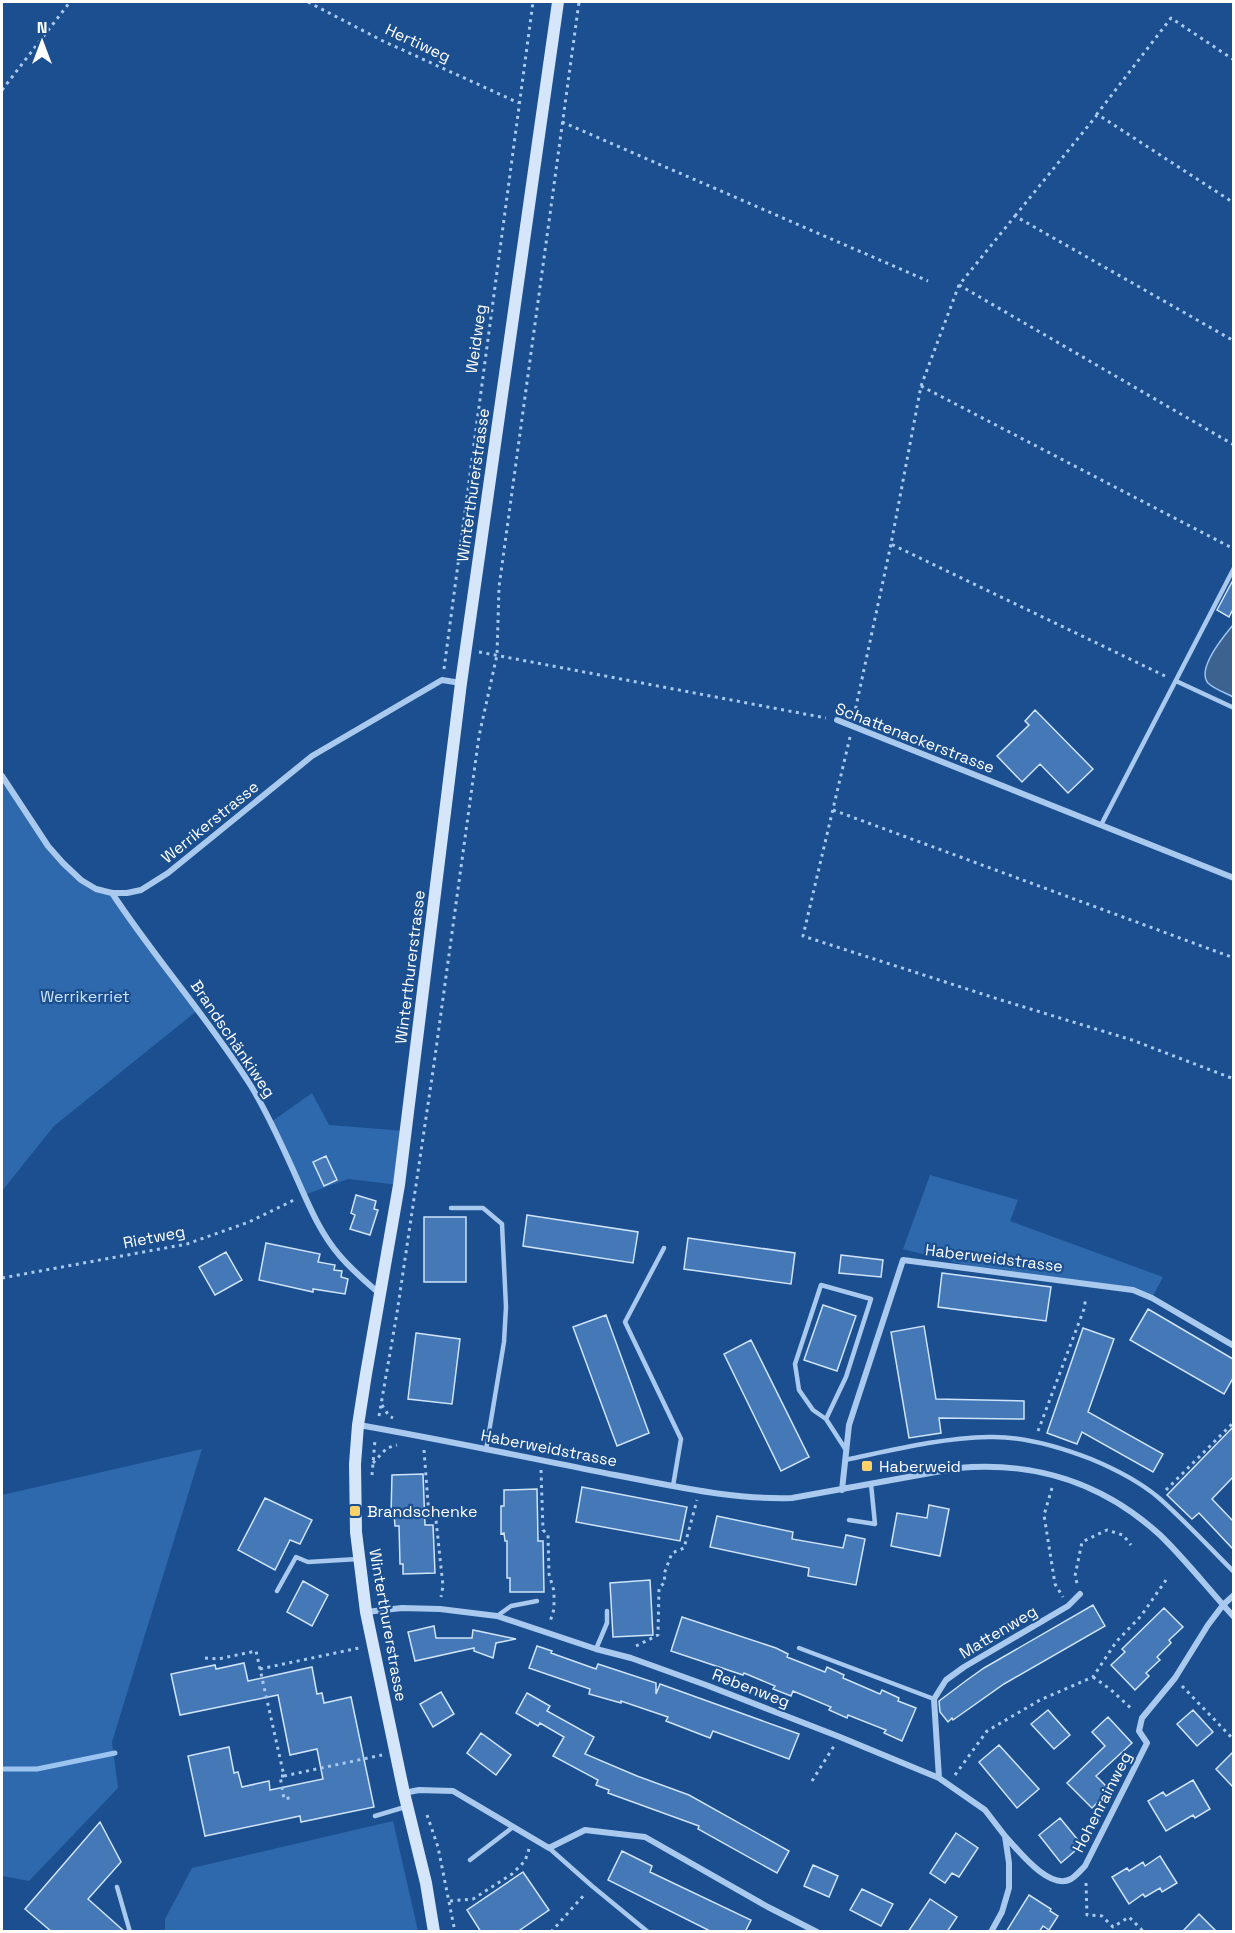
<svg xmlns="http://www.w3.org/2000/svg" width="1235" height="1933" viewBox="0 0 1235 1933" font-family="'Space Grotesk',sans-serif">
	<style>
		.green { fill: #2e69ad }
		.water { fill: #3c6290; stroke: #9cc4f0; stroke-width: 1.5 }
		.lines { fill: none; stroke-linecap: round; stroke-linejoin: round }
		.stream { stroke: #9cc4f0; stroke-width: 5 }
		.building { fill: #4478b7; stroke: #cfe3fa; stroke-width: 1.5 }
		.path { stroke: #a9c9ee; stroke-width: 3; stroke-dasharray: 3 4.5; stroke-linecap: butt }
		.lane { stroke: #a9c9ee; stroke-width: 4.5 }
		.street { stroke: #a9c9ee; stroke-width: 6 }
		.secondary { stroke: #d6e6fa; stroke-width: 12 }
		.poi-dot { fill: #ffd166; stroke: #1b4f8f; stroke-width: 2 }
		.labels { text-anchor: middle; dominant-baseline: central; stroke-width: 4.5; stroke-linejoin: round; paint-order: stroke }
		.street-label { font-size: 16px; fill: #fff; stroke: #1b4f8f }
		.park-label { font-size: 16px; fill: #cfe3fa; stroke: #1b4f8f }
		.poi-label { font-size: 16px; fill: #fff; stroke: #1b4f8f; text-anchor: start }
	</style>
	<rect width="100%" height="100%" fill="#1b4f8f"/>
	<path class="green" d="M 2,776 L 48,846 L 81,880 L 112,893 L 198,1010 L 54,1126 L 2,1191 Z
		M 312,1093 L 329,1125 L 405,1131 L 399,1185 L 348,1179 L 304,1195 L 271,1122 Z
		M 930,1175 L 1018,1200 L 1010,1221 L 1163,1277 L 1152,1298 L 1133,1290 L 993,1272 L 903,1249 Z
		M 202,1449 L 112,1742 L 118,1788 L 29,1881 L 2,1876 L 2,1495 Z
		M 393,1821 L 418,1931 L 165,1931 L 165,1919 L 192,1868 Z"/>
	<path class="water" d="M 1233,625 L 1233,697 C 1226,693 1214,689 1208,683 C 1196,669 1224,636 1233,625 Z"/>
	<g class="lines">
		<path class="stream" d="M 2,1769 L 37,1769 L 115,1753"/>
	</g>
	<path class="building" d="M 1233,580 L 1233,609 L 1229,617 L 1217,610 Z
		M 1035,710 L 1093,769 L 1068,793 L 1040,764 L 1022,782 L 997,756 L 1029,725 L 1025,721 Z
		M 326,1156 L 337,1180 L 324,1186 L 313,1162 Z
		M 356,1195 L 376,1201 L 374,1209 L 378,1210 L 370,1235 L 350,1229 L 355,1215 L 351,1213 Z
		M 527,1215 L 638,1232 L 633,1263 L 523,1246 Z
		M 424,1217 L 466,1217 L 466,1282 L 424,1282 Z
		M 688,1238 L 795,1253 L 791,1284 L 684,1269 Z
		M 266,1243 L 320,1254 L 318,1262 L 335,1265 L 334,1270 L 342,1271 L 341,1277 L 348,1279 L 345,1294 L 313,1289 L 313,1292 L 259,1280 Z
		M 226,1252 L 242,1280 L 215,1295 L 199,1267 Z
		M 841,1255 L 883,1260 L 881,1277 L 839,1273 Z
		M 942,1273 L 1051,1287 L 1046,1321 L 938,1307 Z
		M 823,1305 L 856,1316 L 837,1371 L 804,1360 Z
		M 1148,1309 L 1233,1359 L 1233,1378 L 1224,1394 L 1130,1340 Z
		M 606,1315 L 649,1433 L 617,1446 L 573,1327 Z
		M 924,1326 L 936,1399 L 1024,1401 L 1024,1419 L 939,1418 L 941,1433 L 909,1438 L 891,1332 Z
		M 1083,1328 L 1114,1339 L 1088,1412 L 1163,1454 L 1153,1472 L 1082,1432 L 1077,1444 L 1047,1433 Z
		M 416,1333 L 460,1339 L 452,1404 L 408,1399 Z
		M 751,1340 L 809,1457 L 781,1471 L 724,1354 Z
		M 1233,1427 L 1233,1477 L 1212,1499 L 1233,1521 L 1233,1549 L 1199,1513 L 1192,1519 L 1167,1495 Z
		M 423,1474 L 425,1525 L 433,1525 L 435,1573 L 403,1574 L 403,1564 L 400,1564 L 399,1526 L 395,1526 L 394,1514 L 391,1514 L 392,1475 Z
		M 582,1487 L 687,1507 L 680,1541 L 576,1522 Z
		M 537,1489 L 538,1541 L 543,1541 L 544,1592 L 510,1592 L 510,1578 L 507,1578 L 507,1541 L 505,1541 L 504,1533 L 501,1534 L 501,1506 L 504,1506 L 504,1490 Z
		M 265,1498 L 312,1520 L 300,1544 L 290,1540 L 275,1570 L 238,1550 Z
		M 929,1505 L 949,1509 L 940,1556 L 891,1546 L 897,1513 L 927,1518 Z
		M 717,1516 L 793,1532 L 792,1539 L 843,1548 L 846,1535 L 865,1539 L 856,1585 L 808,1576 L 809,1568 L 710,1547 Z
		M 650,1580 L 653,1635 L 613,1637 L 610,1583 Z
		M 303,1581 L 328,1595 L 312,1626 L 287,1612 Z
		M 1093,1605 L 1105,1626 L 1004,1684 L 953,1720 L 952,1718 L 948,1722 L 940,1712 L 939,1701 L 967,1680 L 984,1668 Z
		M 1164,1608 L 1183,1627 L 1169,1640 L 1171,1643 L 1157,1657 L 1160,1660 L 1146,1673 L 1149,1676 L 1135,1690 L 1111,1665 L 1125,1652 L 1122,1649 Z
		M 682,1617 L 776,1648 L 788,1654 L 787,1657 L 825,1672 L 827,1667 L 844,1675 L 843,1678 L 880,1694 L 882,1690 L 899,1698 L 898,1701 L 916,1708 L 902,1741 L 884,1733 L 886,1730 L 848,1715 L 847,1718 L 829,1710 L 831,1707 L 793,1691 L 791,1696 L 773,1689 L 775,1686 L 744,1673 L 743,1675 L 671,1651 Z
		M 434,1626 L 436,1638 L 472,1638 L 473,1630 L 516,1639 L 496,1643 L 493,1658 L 474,1651 L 474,1648 L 415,1661 L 408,1632 Z
		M 537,1646 L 552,1651 L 551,1653 L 596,1669 L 598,1664 L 656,1683 L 656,1694 L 660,1684 L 799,1734 L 789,1759 L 713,1731 L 710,1738 L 666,1721 L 668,1717 L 621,1701 L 621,1703 L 589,1694 L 590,1689 L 529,1668 Z
		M 244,1663 L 248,1681 L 312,1667 L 317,1694 L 322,1693 L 324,1703 L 351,1697 L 374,1807 L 301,1822 L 300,1816 L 205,1836 L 188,1756 L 229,1747 L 234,1773 L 238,1772 L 242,1787 L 269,1781 L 270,1790 L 323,1779 L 317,1749 L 290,1755 L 278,1695 L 180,1715 L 171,1674 L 215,1665 L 216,1669 Z
		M 441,1692 L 454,1714 L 433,1727 L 420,1704 Z
		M 527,1693 L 550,1706 L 547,1711 L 594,1737 L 585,1754 L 637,1776 L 689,1795 L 789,1851 L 777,1873 L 698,1829 L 699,1826 L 608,1793 L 609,1790 L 596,1785 L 598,1780 L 553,1756 L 564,1737 L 540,1723 L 538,1726 L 516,1713 Z
		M 1048,1710 L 1070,1735 L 1054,1749 L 1031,1724 Z
		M 1193,1710 L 1213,1732 L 1197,1746 L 1177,1724 Z
		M 1108,1717 L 1132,1743 L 1096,1776 L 1110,1790 L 1092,1808 L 1067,1783 L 1105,1746 L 1092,1732 Z
		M 481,1733 L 511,1755 L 496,1775 L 467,1753 Z
		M 999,1745 L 1039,1789 L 1017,1808 L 979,1762 Z
		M 1233,1752 L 1233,1787 L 1216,1769 Z
		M 1193,1780 L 1210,1809 L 1195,1818 L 1193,1815 L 1166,1831 L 1148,1801 L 1163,1792 L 1166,1796 Z
		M 1060,1818 L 1082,1845 L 1061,1863 L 1039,1835 Z
		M 100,1822 L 121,1862 L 88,1899 L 125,1932 L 52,1932 L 25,1909 Z
		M 956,1833 L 978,1848 L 959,1877 L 952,1873 L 945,1883 L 930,1873 Z
		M 622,1851 L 652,1866 L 650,1872 L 751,1920 L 745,1932 L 712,1932 L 608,1880 Z
		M 1160,1856 L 1177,1883 L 1162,1892 L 1160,1888 L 1145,1897 L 1143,1894 L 1129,1904 L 1112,1877 L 1127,1868 L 1129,1871 L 1143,1862 L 1145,1866 Z
		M 813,1865 L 838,1876 L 829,1897 L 804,1886 Z
		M 523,1872 L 549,1910 L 517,1932 L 481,1932 L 467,1910 Z
		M 862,1889 L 893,1904 L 881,1926 L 850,1910 Z
		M 1029,1895 L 1051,1909 L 1050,1911 L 1058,1916 L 1049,1930 L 1043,1926 L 1039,1932 L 1006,1932 Z
		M 930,1899 L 957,1917 L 947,1932 L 908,1932 Z
		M 1199,1914 L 1217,1932 L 1182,1932 Z"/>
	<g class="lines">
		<path class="path" d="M 308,2 L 383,41 L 519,103
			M 1234,60 L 1171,18 L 1097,114 L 1234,203
			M 2,90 L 70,2
			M 562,122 L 928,281
			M 1015,216 L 1097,115
			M 959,285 L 1234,445
			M 921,386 L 1234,549
			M 479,652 L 826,718
			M 444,669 L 533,2
			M 1165,676 L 891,544 L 921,386 L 959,285 L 1015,216 L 1234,341
			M 854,716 L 891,544
			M 850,737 L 803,936 L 1001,1000 L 1132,1040 L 1234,1079
			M 833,810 L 1234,958
			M 2,1278 L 187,1244 L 249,1222 L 294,1200
			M 382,1405 L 389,1416 L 393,1418
			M 379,1416 L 397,1313 L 434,1064 L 479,736 L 497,655 L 499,587 L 579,2
			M 1038,1431 L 1084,1309 L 1086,1297
			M 424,1450 L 429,1516 L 436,1520 L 443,1586 L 441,1597
			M 373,1463 L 387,1448 L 397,1445
			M 541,1470 L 543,1530 L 548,1535 L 549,1574 L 554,1591 L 554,1609 L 550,1622
			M 372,1475 L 375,1440
			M 1052,1488 L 1044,1515 L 1055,1584 L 1063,1597
			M 1166,1490 L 1234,1422
			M 1077,1583 L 1075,1576 L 1082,1542 L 1107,1530 L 1123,1535 L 1131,1545
			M 636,1646 L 658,1635 L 659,1588 L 665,1582 L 664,1574 L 672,1553 L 684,1548 L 697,1500
			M 205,1658 L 218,1659 L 256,1651 L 284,1776 L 280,1776 L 284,1799 L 293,1797
			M 260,1669 L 359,1648
			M 1093,1677 L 1110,1689 L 1133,1710
			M 1182,1686 L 1234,1740
			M 955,1775 L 987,1731 L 1040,1700 L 1093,1677 L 1116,1642 L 1141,1616 L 1166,1580
			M 284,1776 L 382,1755
			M 812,1781 L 834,1746
			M 427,1815 L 438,1847 L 455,1932
			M 1086,1883 L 1087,1915 L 1102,1916 L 1113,1927 L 1129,1917 L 1144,1932
			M 450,1901 L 473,1899 L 512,1874 L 525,1861 L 529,1849
			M 551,1932 L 584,1895"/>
		<path class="lane" d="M 1176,681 L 1234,708
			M 1101,825 L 1234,568
			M 451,1208 L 483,1208 L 502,1224 L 506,1307 L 504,1342 L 486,1450
			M 664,1248 L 625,1322 L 681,1439 L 673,1486
			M 826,1419 L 813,1410 L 799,1390 L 795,1364 L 821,1285 L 871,1299 L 846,1377 L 826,1419 L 846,1450
			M 845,1460 C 893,1450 940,1438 989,1437 C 1024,1436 1060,1447 1091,1459 C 1115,1469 1139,1481 1159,1498 C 1185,1521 1209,1547 1234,1572
			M 849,1520 L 875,1524 L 871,1484
			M 277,1591 L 296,1557 L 308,1562 L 358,1559
			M 497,1616 L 511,1606 L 537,1601
			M 799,1648 L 934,1699
			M 596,1649 L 607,1623 L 607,1611
			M 375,1816 L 405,1807
			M 549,1848 L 592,1886 L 648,1932
			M 470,1860 L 513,1827
			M 117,1887 L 130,1932"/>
		<path class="street" d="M 837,720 L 1234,878
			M 2,776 L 48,846 L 63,863 L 81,880 L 96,889 L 112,893 L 127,893 L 141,890 L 168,873 L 312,756 L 442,680 L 461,683
			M 112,893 C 156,960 209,1019 251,1086 C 268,1114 281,1143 294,1172 C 307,1201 319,1232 340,1256 C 352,1270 366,1282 380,1294
			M 359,1425 C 444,1440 530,1458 615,1475 C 674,1486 732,1500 792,1498 L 958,1468 C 1034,1461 1103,1483 1160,1535 C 1186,1560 1209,1590 1234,1617
			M 842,1490 L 849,1425 L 903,1260 L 1133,1290 L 1152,1298 L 1234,1346
			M 366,1612 L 402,1608 L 440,1609 L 497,1616 L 596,1649 L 631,1658 L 706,1685 L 840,1737 L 939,1778 L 985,1810 L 1005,1836 L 1009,1863 L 1009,1888 L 1002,1912 L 991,1932
			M 939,1778 L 934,1699 L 946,1680 L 964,1667 L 1068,1606 L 1080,1594
			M 404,1793 L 419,1790 L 453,1791 L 549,1848 L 585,1830 L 645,1837 L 768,1907 L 817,1932
			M 1005,1836 C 1018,1850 1049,1891 1071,1879 C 1076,1876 1081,1870 1085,1866 L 1147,1743 L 1139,1731 L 1142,1718 L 1175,1678 L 1208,1625 L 1223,1605 L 1234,1595"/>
		<path class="secondary" d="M 434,1932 L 426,1883 L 404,1793 L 366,1612 L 356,1532 L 355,1464 L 358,1425 L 366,1374 L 399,1185 L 461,683 L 558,2"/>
	</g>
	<g class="poi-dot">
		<rect x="861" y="1460" width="12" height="12" rx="3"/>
		<rect x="349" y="1505" width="12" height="12" rx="3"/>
	</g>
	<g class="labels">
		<g class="street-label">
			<text transform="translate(418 43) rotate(25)">Hertiweg</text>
			<text transform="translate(476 339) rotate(-82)">Weidweg</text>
			<text transform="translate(473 485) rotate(-82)">Winterthurerstrasse</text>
			<text transform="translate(915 738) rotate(21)">Schattenackerstrasse</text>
			<text transform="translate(210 822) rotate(-39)">Werrikerstrasse</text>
			<text transform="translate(410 967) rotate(-83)">Winterthurerstrasse</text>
			<text transform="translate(233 1039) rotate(56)">Brandschänkiweg</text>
			<text transform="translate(154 1237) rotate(-11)">Rietweg</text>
			<text transform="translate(994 1258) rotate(7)">Haberweidstrasse</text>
			<text transform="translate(549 1448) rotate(11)">Haberweidstrasse</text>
			<text transform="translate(388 1625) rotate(80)">Winterthurerstrasse</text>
			<text transform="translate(998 1632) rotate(-31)">Mattenweg</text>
			<text transform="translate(751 1688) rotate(21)">Rebenweg</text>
			<text transform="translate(1102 1802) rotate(-63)">Hohenrainweg</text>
		</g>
		<g class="park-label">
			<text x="85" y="996">Werrikerriet</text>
		</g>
		<g class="poi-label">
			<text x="879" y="1466">Haberweid</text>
			<text x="367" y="1511">Brandschenke</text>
		</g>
	</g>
	<rect width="1235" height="1933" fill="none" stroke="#ffffff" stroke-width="6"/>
	<g transform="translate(42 42)" stroke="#1b4f8f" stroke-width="4.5" paint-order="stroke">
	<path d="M0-4.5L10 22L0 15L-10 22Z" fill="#ffffff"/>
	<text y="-9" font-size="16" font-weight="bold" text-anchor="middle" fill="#ffffff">N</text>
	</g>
</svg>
